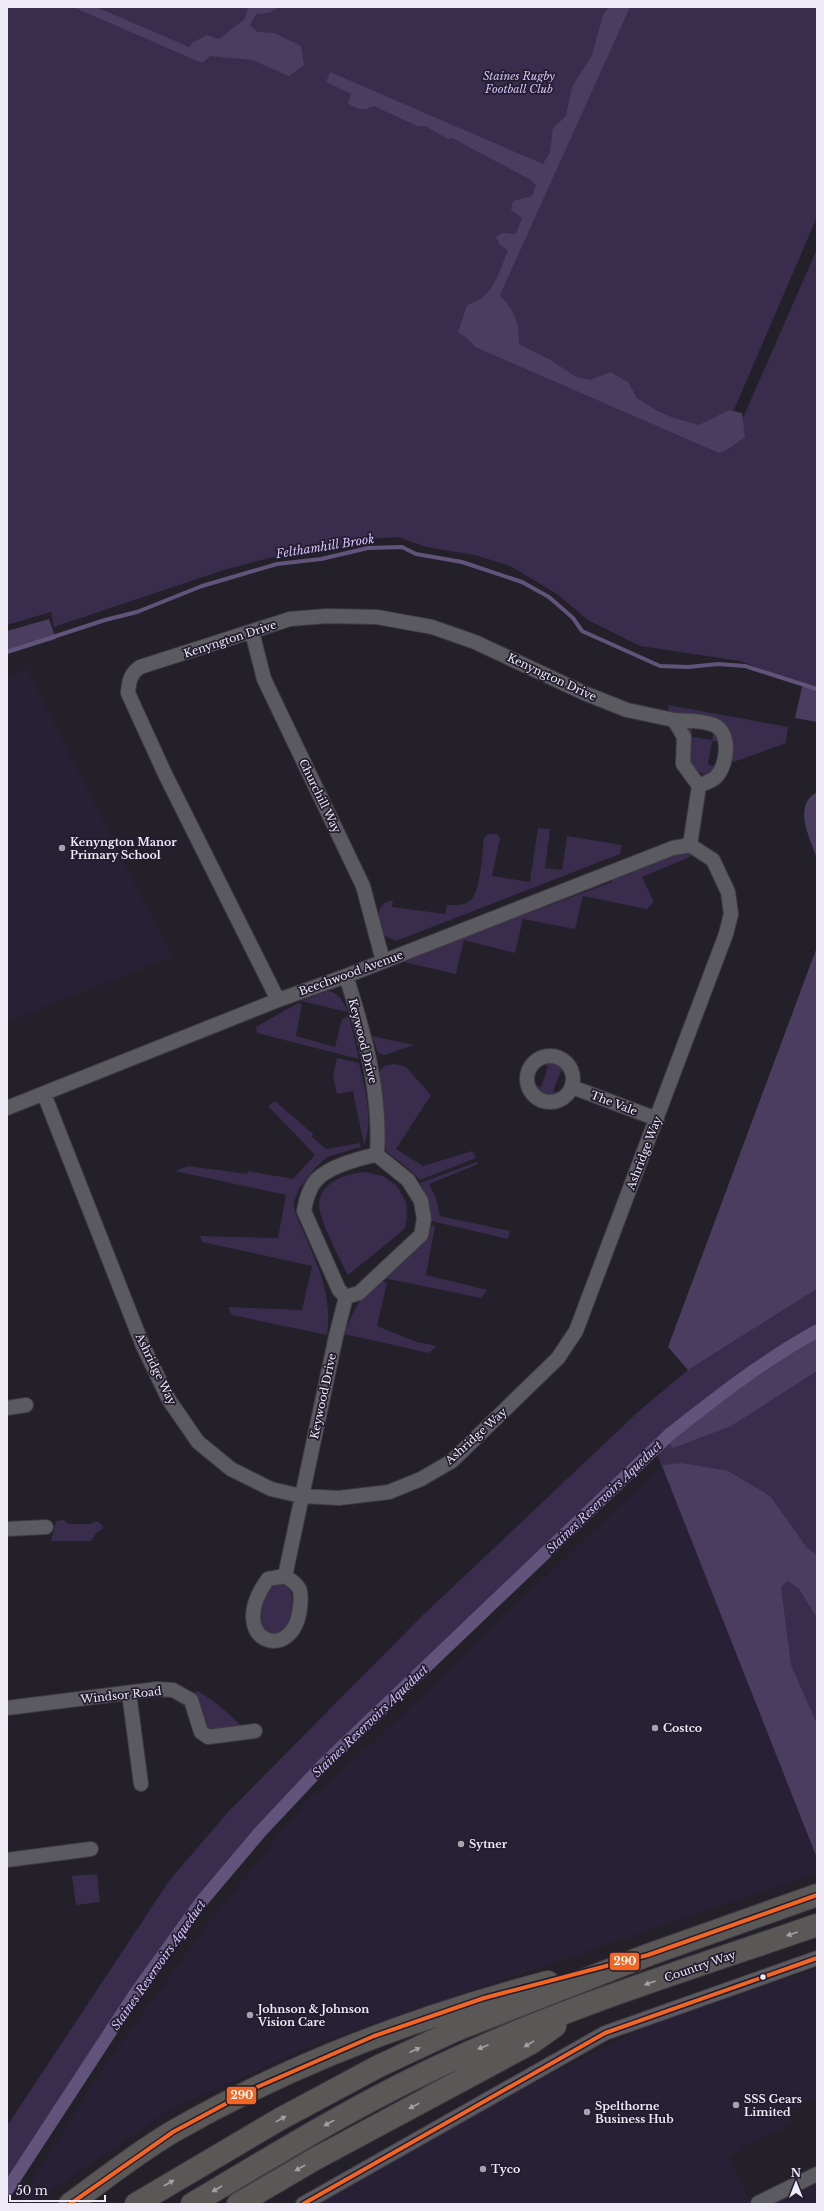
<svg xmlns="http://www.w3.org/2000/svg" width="824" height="2211" viewBox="0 0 824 2211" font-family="'Libre Baskerville',serif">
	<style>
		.built { fill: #282136 }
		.green { fill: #392c4d }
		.forest { fill: #4a3d60 }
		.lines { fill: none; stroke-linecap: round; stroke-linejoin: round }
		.stream { stroke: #61537a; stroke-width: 4 }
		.canal { stroke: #61537a; stroke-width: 13 }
		.street-casing { stroke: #3e3b43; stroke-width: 16 }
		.highway-casing { stroke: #3e3b43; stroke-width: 24 }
		.street { stroke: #5c5a61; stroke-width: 14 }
		.highway { stroke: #5a5757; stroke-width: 22 }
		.bus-1-casing { stroke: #221c2e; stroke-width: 7 }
		.bus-1 { stroke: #f26522; stroke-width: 4 }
		.oneway { fill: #a4a0a6 }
		.poi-dot { fill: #a6a3af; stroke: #221c2e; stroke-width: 1.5 }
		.bus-dot { fill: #edeaf6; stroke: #221c2e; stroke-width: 1.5 }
		.labels { text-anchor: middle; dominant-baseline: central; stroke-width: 3.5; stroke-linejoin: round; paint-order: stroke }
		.park-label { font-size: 11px; font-style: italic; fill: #d5c3fa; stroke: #221c2e }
		.street-label { font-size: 11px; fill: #edeaf6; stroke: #221c2e }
		.poi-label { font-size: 11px; font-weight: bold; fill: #edeaf6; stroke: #221c2e; text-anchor: start }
		.water-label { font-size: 12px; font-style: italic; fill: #d4c2f9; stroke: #221c2e }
		.line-badge { stroke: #221c2e; stroke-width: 1.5 }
		.badge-label { font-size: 11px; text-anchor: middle; font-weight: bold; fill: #fff }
	</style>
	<rect width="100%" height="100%" fill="#23202a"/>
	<path class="built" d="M 27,669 L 172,957 L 11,1020 L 7,1010 L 7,677 Z
		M 662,1465 L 817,1858 L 817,1873 L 318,2043 L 171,2109 L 32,2204 L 22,2204 L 21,2199 L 102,2070 L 200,1935 L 306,1801 L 357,1758 Z
		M 817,1969 L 817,2095 L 788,2113 L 793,2124 L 740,2148 L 741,2152 L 729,2157 L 751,2204 L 315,2204 L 485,2107 L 648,2025 L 719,1999 Z
		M 817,2179 L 817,2204 L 766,2204 Z"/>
	<path class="green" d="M 7,7 L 817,7 L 817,217 L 718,447 L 728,451 L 735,436 L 817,249 L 817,690 L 740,661 L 640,646 L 588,620 L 557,594 L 510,566 L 475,555 L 426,547 L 398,537 L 369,539 L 320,551 L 278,556 L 227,569 L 54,627 L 51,612 L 7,625 Z
		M 668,705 L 788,727 L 786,743 L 725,765 L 731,737 L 689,717 L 669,712 Z
		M 684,727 L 692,727 L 692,737 L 712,740 L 714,730 L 722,742 L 712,741 L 708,764 L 718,768 L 709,776 C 686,772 687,745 684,727 Z
		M 538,828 L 550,829 L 545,868 L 562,870 L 567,836 L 622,845 L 620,854 L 396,941 L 383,935 C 378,920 373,904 393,900 L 392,907 L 445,914 L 447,905 C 455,905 464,906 471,900 C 481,890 482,853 484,838 L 489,834 L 497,834 L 500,838 L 492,876 L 530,882 Z
		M 681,852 L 691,854 L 690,857 L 642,877 L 654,902 L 647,909 L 583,896 L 575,929 L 523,919 L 515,953 L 464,940 L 456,974 L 404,962 L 458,939 L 612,882 L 612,878 Z
		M 328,991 C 340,993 343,1002 348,1012 L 301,1001 Z
		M 298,1003 L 302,1004 L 296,1036 L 335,1047 L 342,1019 L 349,1016 L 359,1059 L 257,1033 L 256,1027 Z
		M 372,1036 L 414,1045 L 385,1055 L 378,1053 Z
		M 337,1058 L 359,1063 C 365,1089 374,1120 364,1145 L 353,1091 L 337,1094 L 333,1076 Z
		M 551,1060 L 562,1064 L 566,1073 L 561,1071 L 553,1091 L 559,1093 L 548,1096 L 538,1091 L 536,1085 L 541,1087 L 548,1067 L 544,1064 Z
		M 395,1064 L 406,1067 L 431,1095 L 396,1149 L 423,1166 L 472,1151 L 476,1158 L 420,1180 L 410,1170 L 386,1151 L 379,1072 L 384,1066 Z
		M 275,1101 L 313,1134 L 312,1137 L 326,1149 L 360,1143 L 361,1147 L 327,1157 L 315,1168 L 299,1189 L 294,1202 L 295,1212 C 311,1251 334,1291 327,1335 L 232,1315 L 228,1307 L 302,1310 L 312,1266 L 202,1242 L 200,1236 L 278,1238 L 286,1195 L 175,1171 L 188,1166 L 247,1174 L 248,1171 L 293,1179 L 315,1155 L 268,1106 Z
		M 477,1162 L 478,1164 L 429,1184 L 436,1198 L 440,1216 L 510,1231 L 508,1239 L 431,1221 L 427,1196 L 420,1183 Z
		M 365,1172 L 383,1176 L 397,1186 L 406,1202 L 407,1218 L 405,1228 L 395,1237 L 348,1275 C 341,1261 318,1218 319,1204 C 320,1182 347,1173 365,1172 Z
		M 429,1225 L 435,1226 L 426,1275 L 487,1290 L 481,1298 L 384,1278 Z
		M 380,1280 L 387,1283 L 377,1326 L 417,1342 L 437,1346 L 429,1353 L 344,1334 C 355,1307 358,1300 380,1280 Z
		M 817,1289 L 817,1858 L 655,1449 L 324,1764 L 261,1831 L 201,1902 L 135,1994 L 7,2190 L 7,2126 L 169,1881 L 228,1812 L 422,1616 L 638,1412 L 688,1370 Z
		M 64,1520 L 68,1524 L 90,1524 L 97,1521 L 103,1526 L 103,1529 L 97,1532 L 91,1541 L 51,1541 L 56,1521 Z
		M 280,1584 L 289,1587 C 303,1616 274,1652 261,1623 C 258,1616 260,1606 263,1599 C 267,1591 271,1585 280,1584 Z
		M 198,1691 L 216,1703 L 242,1726 L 208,1731 L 195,1692 Z
		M 97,1874 L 100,1902 L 76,1905 L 72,1876 Z"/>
	<path class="forest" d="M 73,7 L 96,7 L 189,47 L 192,43 L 207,35 L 219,39 L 245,19 L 248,7 L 279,7 L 269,13 L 256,14 L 250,25 L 257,32 L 274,33 L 301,46 L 304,65 L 289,76 L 252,60 L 210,56 L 202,63 Z
		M 609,7 L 630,7 L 500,295 C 515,313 519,320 519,344 L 549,359 L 576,377 L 590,380 L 610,372 L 628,382 L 637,398 L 656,410 L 671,417 L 699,425 L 729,410 L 742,413 L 745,437 L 727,450 L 719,453 L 475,347 L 468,339 L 458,332 L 467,305 C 494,297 497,275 508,251 L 499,244 L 496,237 L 502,233 L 516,234 L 522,218 L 511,210 L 513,201 L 532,196 L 536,185 L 531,180 L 452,138 L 448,139 L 425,126 L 417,126 L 374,106 C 364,111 357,110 348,103 L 351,94 L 326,82 L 330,72 L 543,164 L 550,152 L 553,128 L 566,116 L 572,87 L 592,55 L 603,15 Z
		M 49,619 L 56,639 L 7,654 L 7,631 Z
		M 802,687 L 808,687 L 817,690 L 817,722 L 795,718 Z
		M 817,792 L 817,859 C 810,838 792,806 817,792 Z
		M 817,947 L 817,1289 L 688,1370 L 668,1347 Z
		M 817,1337 L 817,1371 L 731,1426 L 673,1448 L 668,1442 C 715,1403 764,1366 817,1337 Z
		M 682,1463 L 728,1471 L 770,1496 L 807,1548 L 817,1555 L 817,1618 L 799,1589 L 788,1581 L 781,1587 L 791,1665 L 817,1724 L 817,1858 L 662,1465 Z"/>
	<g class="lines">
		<path class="stream" d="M 7,652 L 105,620 L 137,612 L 202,586 L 277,564 L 321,559 L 368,548 L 402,547 L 416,554 L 462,562 L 522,582 L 549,597 L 573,618 L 582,631 L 660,666 L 688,667 L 718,664 L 745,666 L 817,689"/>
		<path class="canal" d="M 7,2190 L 135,1994 L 201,1902 L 261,1831 L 324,1764 L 670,1434 C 717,1397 764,1360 817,1331"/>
		<defs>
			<path id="street" d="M 252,632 L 264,679 L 363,886 L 383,961
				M 674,720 C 687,721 702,720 714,725 C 732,733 727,766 716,777 C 712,781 704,783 699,786
				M 346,976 C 365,1035 381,1093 377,1155 L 408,1180 L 421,1201 L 424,1219 L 421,1235 L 359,1293 L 346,1297
				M 278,1000 L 165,774 L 128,693 C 129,681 130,674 140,667 L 290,619 L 327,616 L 377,617 L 432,627 L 475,642 L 584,693 L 627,710 L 674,720 L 684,737 L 683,764 L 699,786 L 690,845
				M527 1079a23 23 0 1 1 46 0a23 23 0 1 1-46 0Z
				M 572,1087 L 657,1119
				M 7,1108 L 278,1000 L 346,976 L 673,848 L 690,845 L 713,860 L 728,892 L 731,914 L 726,934 L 576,1331 L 558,1358 L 452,1461 L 421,1479 L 389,1492 L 339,1498 L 301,1496 L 271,1489 L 231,1469 L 198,1442 L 169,1400 L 143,1346 L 44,1094
				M 7,1408 L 26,1405
				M 7,1529 L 46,1527
				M 285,1576 L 336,1336 L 346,1297 L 339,1290 L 304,1211 C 309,1181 319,1173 346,1163 C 356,1160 366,1156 377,1155
				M 285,1576 C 301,1586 302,1590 300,1608 C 293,1667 223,1640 268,1579 Z
				M 129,1693 L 141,1784
				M 7,1708 L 157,1689 L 173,1690 L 191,1700 L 201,1732 L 208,1737 L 255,1731
				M 7,1860 L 91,1849
				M 758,2203 L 817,2174
				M 303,2204 L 605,2033 L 817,1958"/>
			<path id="highway" d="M 70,2204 C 104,2179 138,2152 174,2131 C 291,2064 418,2016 548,1982
				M 136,2204 L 280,2119 L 379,2066 L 456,2030 L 648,1955 L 817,1895
				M 192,2204 C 276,2154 359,2103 448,2062 C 567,2006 693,1968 817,1925
				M 238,2204 L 315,2159 L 531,2043 L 555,2026"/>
		</defs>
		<use href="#street" class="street-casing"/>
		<use href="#highway" class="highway-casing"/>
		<use href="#street" class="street"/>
		<use href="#highway" class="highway"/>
		<defs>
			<path id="bus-1" d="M 70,2204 L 173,2132 L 255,2088 L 374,2036 L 484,1998 L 648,1955 L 817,1895
				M 303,2204 L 605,2033 L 817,1958"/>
		</defs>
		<use href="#bus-1" class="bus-1-casing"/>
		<use href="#bus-1" class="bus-1"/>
	</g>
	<defs><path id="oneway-solid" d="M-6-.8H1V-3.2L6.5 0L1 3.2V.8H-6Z"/></defs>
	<g class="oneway">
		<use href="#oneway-solid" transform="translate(792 1934) rotate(161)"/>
		<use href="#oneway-solid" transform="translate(650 1983) rotate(161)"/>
		<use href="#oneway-solid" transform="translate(529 2044) rotate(149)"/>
		<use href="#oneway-solid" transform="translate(483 2047) rotate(157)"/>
		<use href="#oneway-solid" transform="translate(415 2050) rotate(-25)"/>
		<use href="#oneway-solid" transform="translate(414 2106) rotate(153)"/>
		<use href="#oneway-solid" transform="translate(281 2119) rotate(-29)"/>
		<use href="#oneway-solid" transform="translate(329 2123) rotate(151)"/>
		<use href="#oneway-solid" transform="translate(300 2168) rotate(150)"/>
		<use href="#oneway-solid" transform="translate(169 2183) rotate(-30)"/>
		<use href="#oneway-solid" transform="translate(217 2189) rotate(149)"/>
	</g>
	<g class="poi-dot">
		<circle cx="62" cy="848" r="4"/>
		<circle cx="655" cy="1728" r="4"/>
		<circle cx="461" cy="1844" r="4"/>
		<circle cx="250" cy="2015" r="4"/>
		<circle cx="736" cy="2105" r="4"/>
		<circle cx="587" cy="2112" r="4"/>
		<circle cx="483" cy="2169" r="4"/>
	</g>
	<circle class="bus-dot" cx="763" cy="1977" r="3.5"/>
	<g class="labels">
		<g class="park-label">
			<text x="519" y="76">Staines Rugby<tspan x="519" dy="13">Football Club</tspan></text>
		</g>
		<g class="street-label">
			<text transform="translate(230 639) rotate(-18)">Kenyngton Drive</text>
			<text transform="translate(552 677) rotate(25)">Kenyngton Drive</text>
			<text transform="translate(320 796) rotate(64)">Churchill Way</text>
			<text transform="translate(351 973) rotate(-20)">Beechwood Avenue</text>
			<text transform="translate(363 1041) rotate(76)">Keywood Drive</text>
			<text transform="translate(614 1103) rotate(21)">The Vale</text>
			<text transform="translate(644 1153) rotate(-69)">Ashridge Way</text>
			<text transform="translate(156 1369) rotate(64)">Ashridge Way</text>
			<text transform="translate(323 1396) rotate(-78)">Keywood Drive</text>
			<text transform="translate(476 1436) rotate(-42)">Ashridge Way</text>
			<text transform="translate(121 1695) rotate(-6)">Windsor Road</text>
			<text transform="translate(700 1966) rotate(-19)">Country Way</text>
		</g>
		<g class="poi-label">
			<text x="70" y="842">Kenyngton Manor<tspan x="70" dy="13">Primary School</tspan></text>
			<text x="663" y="1728">Costco</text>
			<text x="469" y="1844">Sytner</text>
			<text x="258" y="2009">Johnson &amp; Johnson<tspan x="258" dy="13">Vision Care</tspan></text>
			<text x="744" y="2099">SSS Gears<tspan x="744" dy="13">Limited</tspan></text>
			<text x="595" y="2106">Spelthorne<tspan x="595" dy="13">Business Hub</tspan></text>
			<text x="491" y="2169">Tyco</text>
		</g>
		<g class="water-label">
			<text transform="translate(325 546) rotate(-9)">Felthamhill Brook</text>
			<text transform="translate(604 1497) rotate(-44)">Staines Reservoirs Aqueduct</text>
			<text transform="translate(370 1721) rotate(-44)">Staines Reservoirs Aqueduct</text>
			<text transform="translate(158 1965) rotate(-55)">Staines Reservoirs Aqueduct</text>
		</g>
	</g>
	<g class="line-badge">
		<rect x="609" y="1952" width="31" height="19" rx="4" fill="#f26522"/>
		<rect x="226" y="2086" width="31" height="19" rx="4" fill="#f26522"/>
	</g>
	<g class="badge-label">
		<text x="625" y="1965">290</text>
		<text x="242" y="2099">290</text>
	</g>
	<rect width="824" height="2211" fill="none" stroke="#edeaf6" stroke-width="16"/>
	<g transform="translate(796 2183)" stroke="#221c2e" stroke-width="3" paint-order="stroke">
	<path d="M0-3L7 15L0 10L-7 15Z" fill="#edeaf6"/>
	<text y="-6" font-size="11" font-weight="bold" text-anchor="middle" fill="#edeaf6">N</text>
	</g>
	<path d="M10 2195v6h95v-6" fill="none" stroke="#edeaf6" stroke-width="2"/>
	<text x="16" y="2195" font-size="12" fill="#edeaf6" stroke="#221c2e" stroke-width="3" paint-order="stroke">50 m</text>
</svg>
